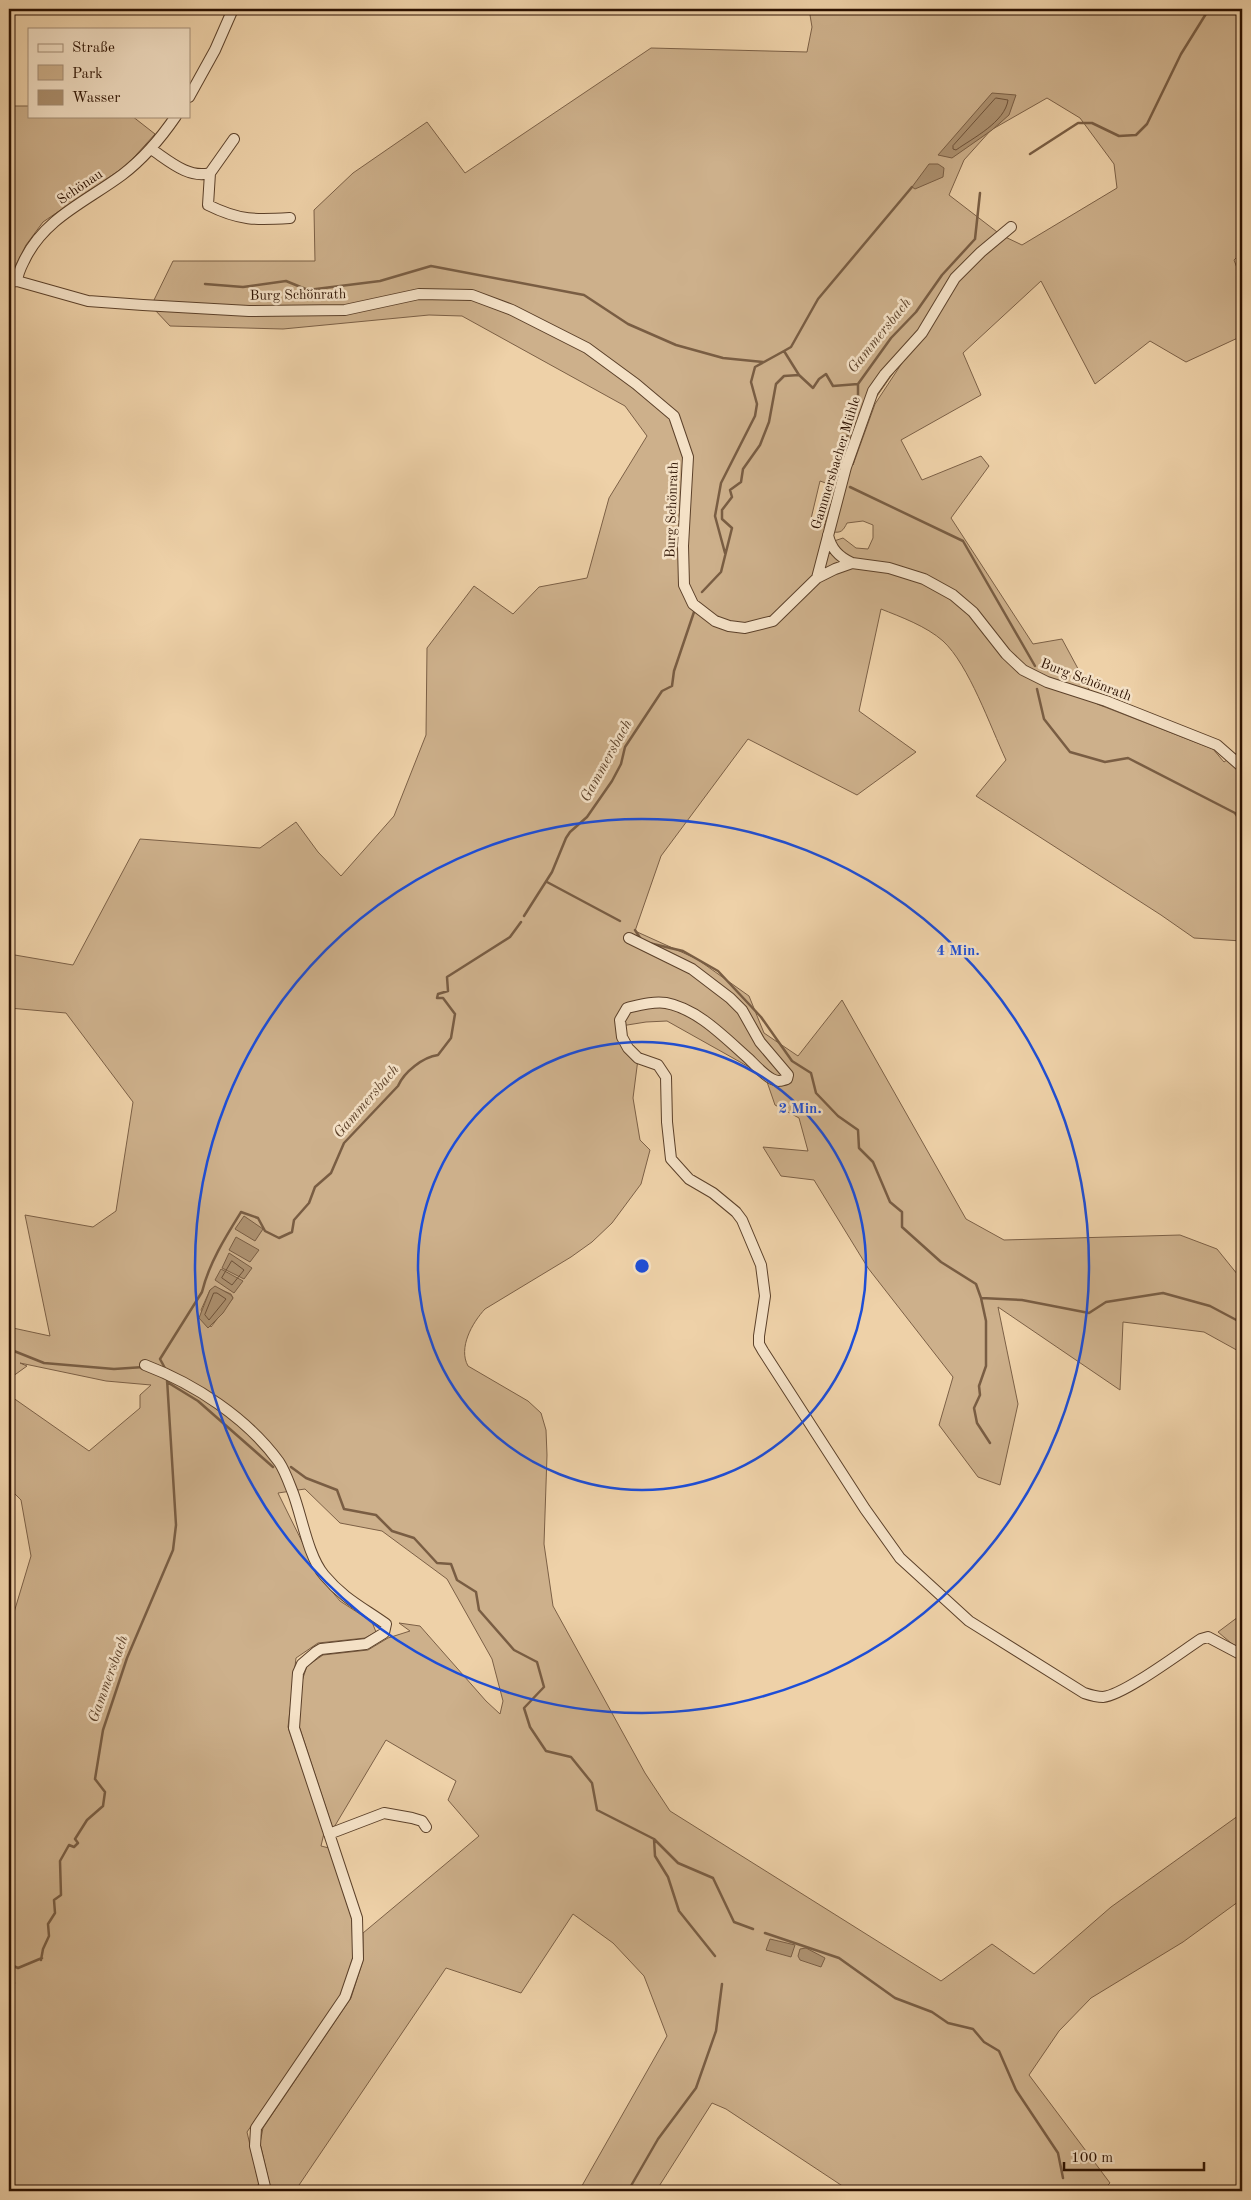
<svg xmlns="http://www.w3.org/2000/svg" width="1251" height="2200" viewBox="0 0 1251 2200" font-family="'Old Standard TT',serif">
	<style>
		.green { fill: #cdb08b; stroke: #7c6046; fill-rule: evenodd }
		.water { fill: #ac906f; stroke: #795d43 }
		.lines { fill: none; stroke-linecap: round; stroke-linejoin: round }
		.shore { stroke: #6c5038; stroke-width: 1 }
		.stream { stroke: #795d43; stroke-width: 2.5 }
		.minor-casing { stroke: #5c412a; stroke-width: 12 }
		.minor { stroke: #f4e1c6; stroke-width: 10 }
		.ring { fill: none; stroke: #1d4ed8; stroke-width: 2.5 }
		.labels { text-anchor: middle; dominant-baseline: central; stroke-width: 5; stroke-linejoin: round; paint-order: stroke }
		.street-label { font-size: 14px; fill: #2c1100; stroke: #f4e1c6 }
		.water-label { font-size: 15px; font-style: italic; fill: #5f442c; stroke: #f4e1c6 }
		.centre { fill: #1d4ed8; stroke: #f4e1c6; stroke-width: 2.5 }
		.ring-label { font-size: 15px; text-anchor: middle; font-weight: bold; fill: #1d4ed8; stroke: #f4e1c6; stroke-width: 5; stroke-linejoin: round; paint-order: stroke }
	</style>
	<rect width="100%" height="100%" fill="#eed1a8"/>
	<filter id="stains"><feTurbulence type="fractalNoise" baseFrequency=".004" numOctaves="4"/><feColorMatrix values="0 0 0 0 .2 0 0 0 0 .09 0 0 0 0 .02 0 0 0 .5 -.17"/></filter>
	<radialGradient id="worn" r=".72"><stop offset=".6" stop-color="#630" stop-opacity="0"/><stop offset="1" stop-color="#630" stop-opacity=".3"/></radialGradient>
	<path class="green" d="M 809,9 L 1242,9 L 1242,252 L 1234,260 L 1242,281 L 1242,336 L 1186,362 L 1150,341 L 1095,384 L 1041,281 L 963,353 L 981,395 L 901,440 L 922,480 L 981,456 L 989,466 L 951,518 L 1033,644 L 1062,639 L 1097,704 L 1213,749 L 1224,762 L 1242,749 L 1242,941 L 1194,938 L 1161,915 L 976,796 L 1006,760 C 990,726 969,665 943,641 C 926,626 901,617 881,609 L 859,711 L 916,752 L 857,795 L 748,739 L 661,856 L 635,931 L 697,959 L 749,996 L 764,1033 L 798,1056 L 842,1000 L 966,1219 L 1004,1240 L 1180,1235 L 1217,1249 L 1242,1280 L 1242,1353 L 1204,1332 L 1123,1322 L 1120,1390 L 998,1307 L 1018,1404 L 1000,1485 L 978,1477 L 939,1425 L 953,1377 L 868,1268 L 814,1180 L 781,1176 L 763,1147 L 808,1151 L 799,1118 L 775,1105 L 765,1076 L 667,1021 L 646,1022 L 621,1026 L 638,1059 L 633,1098 L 640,1140 L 650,1150 L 641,1184 L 612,1223 L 592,1242 L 571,1257 L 485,1309 C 472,1323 458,1348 468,1366 L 528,1401 L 541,1413 L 546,1430 L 547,1455 L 544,1544 L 553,1606 L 645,1773 L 670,1811 L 941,1981 L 992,1944 L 1034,1974 L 1111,1907 L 1242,1813 L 1242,1899 L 1183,1942 L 1091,1998 L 1059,2031 L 1029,2075 L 1110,2183 L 1102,2191 L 850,2191 L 726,2109 L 712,2103 L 656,2191 L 579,2191 L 667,2036 L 644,1976 L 613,1943 L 573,1914 L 521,1993 L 446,1968 L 295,2191 L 271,2191 L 260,2143 L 263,2128 L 351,1998 L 363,1960 L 363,1933 L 479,1836 L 448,1800 L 456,1781 L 386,1740 L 333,1829 L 299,1726 L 302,1681 L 307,1666 L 323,1655 L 368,1650 L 388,1638 L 410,1631 L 399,1623 L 420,1626 L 486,1701 L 500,1714 L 503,1701 L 492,1659 L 447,1579 L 382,1531 L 340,1523 L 305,1489 L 278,1493 L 319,1576 L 340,1601 L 372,1622 L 376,1632 L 365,1638 L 318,1643 L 296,1658 L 288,1727 L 324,1833 L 321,1846 L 329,1848 L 352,1919 L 353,1957 L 341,1995 L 247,2132 L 259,2184 L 250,2191 L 9,2191 L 9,1629 L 31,1556 L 21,1500 L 11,1490 L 9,1491 L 9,1395 L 89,1451 L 140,1408 L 140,1395 L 151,1385 L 106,1381 L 20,1363 L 27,1366 L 9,1379 L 9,1326 L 13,1328 L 50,1336 L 25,1215 L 93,1227 L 116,1211 L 133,1102 L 66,1013 L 9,1008 L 9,954 L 73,965 L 140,839 L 260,848 L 296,822 L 318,852 L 341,876 L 394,816 L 426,735 L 427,648 L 474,586 L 513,614 L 539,587 L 587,578 L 609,498 L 647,436 L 625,406 L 462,316 L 429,315 L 283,329 L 170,326 L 154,309 L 154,300 L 173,261 L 315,261 L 314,210 L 353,173 L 427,122 L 465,173 L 651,48 L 807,52 L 812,27 ZM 1047,98 L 1080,118 L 1114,164 L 1117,188 L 1022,245 L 1001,235 L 949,195 L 964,160 L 991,130 ZM 931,319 L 875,404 L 853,465 L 870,406 ZM 820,481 L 834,486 L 834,490 L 837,490 L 834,502 L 830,504 L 824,527 L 810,523 ZM 863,521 L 873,525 L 873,538 L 868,549 L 856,548 L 843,538 L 834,541 L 833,532 C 841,533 843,531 847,523 ZM 215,1287 L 231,1294 L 233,1298 L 211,1327 L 201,1310 L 210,1290 Z
		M 9,106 L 29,106 L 29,116 L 132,116 L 155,134 L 127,165 L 43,222 L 26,245 L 15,267 L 9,272 Z
		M 1242,1614 L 1242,1651 L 1231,1643 L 1218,1632 Z"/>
	<path class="water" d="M 992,93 L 1016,95 L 1009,115 L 992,130 L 952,158 L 938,155 Z
		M 929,164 L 938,164 L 944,168 L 943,177 L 915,189 L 912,187 Z
		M 244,1216 L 263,1229 L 255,1241 L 235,1229 Z
		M 236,1237 L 259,1250 L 250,1262 L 229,1250 Z
		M 229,1253 L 252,1268 L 244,1279 L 222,1268 Z
		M 221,1269 L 243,1281 L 234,1293 L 215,1280 Z
		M 215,1286 L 231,1295 L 233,1298 L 223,1313 L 208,1328 L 199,1318 L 210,1290 Z
		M 770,1939 L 795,1945 L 791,1957 L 766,1950 Z
		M 806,1948 L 825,1958 L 821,1967 L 800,1960 L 798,1956 L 800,1949 Z"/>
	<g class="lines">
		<path class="shore" d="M 996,98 L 1008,100 C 1005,122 973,138 956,150 L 953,149 L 953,146 Z
			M 232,1261 L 244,1270 L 232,1285 L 222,1278 Z
			M 214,1293 L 217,1293 L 226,1299 L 209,1320 L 205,1315 Z"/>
		<path class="stream" d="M 1030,154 L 1078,123 L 1092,123 L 1119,136 L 1136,135 L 1147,124 L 1181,54 L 1209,9
			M 205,284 L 243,287 L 286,281 L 308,290 L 380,281 L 431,266 L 584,295 L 628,324 L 676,345 L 723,358 L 763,362
			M 784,351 L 791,347 L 818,299 L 912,187
			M 836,480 L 858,396 L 858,384
			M 850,487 L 963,541 L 1035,666
			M 725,553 L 715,516 L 721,483 L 755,416 L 757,404 L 751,382 L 755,367 L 784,351 L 799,375
			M 702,592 L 721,572 L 732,528 L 722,519 L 722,510 L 732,497 L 730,490 L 741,482 L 743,469 L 760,445 L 769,422 L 776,384 L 784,376 L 799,375 L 813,388 L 819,379 L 826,374 L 833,386 L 858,384 L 891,338 L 916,312 L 942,275 L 975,239 L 980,193
			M 1037,689 L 1044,719 L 1070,752 L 1105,762 L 1128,758 L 1235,813 L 1242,823
			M 547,882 L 620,921
			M 524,916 L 552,872 L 566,838 L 570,832 L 587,817 L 612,781 L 621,764 L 625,747 L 662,691 L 672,686 L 674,671 L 694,612
			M 635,930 L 642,941
			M 649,943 L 683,951 L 718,971 L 761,1017 L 792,1061 L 811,1073 L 816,1093 L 838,1116 L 858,1130 L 859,1148 L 873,1162 L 890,1202 L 902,1212 L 902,1227 L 941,1262 L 976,1284 L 981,1298 L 1022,1300 L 1089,1313 L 1106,1302 L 1163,1293 L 1210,1306 L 1242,1323
			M 981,1298 L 986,1321 L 986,1366 L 979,1386 L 980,1395 L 974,1408 L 977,1423 L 990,1443
			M 9,1349 L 44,1363 L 114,1369 L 144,1367
			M 166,1370 L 160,1359 L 202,1292 C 209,1263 226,1236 241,1212 L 258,1218 L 265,1231 L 279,1238 L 292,1232 L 294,1220 L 309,1203 L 315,1187 L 331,1173 L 344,1143 L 398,1086 C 404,1072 423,1057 438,1055 L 451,1038 L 455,1014 L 443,998 L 437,998 L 438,994 L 448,991 L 447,977 L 510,937 L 521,922
			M 167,1382 L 198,1401 L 273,1467
			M 291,1467 L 306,1478 L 337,1490 L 344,1509 L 376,1515 L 392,1531 L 414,1538 L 437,1563 L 451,1564 L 457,1580 L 476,1592 L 479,1610 L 514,1650 L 537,1662 L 544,1687 L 524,1708 L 530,1727 L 546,1751 L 571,1757 L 592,1783 L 597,1810 L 654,1839 L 655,1856 L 668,1877 L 679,1911 L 715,1956
			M 654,1839 L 678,1863 L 713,1878 L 734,1922 L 753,1929
			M 765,1933 L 839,1958 L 895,1998 L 932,2012 L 948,2023 L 973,2029 L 984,2042 L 999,2051 L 1016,2090 L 1058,2153 L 1063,2178
			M 41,1960 L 43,1949 L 49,1936 L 48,1924 L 55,1913 L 54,1900 L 61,1895 L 60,1861 L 69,1845 L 74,1847 L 78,1843 L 75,1839 L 87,1820 L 103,1806 L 105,1792 L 95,1779 L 103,1730 L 127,1658 L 173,1550 L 176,1525 L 167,1379
			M 9,1964 L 18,1968 L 42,1958
			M 9,1989 L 14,1983
			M 628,2191 L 658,2139 L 696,2088 L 716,2031 L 722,1984"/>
		<defs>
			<path id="minor" d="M 189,97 L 215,50 L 233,9
				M 234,139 L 210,173 L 208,205 C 240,221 256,220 290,218
				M 151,149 C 168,160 188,179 210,173
				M 17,281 C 18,272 21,267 25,259 C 45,218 87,201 122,175 C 143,159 161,138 176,116
				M 9,282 L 17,281 L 88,301 L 143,305 L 249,311 L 345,310 L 419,294 L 472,295 L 512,310 L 587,348 L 636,384 L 674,416 L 688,457 L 683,546 L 684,585 L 693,604 L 715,621 L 729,626 L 745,628 L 773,621 L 817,578 L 835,569 L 852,563 L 889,568 L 924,579 L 953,595 L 973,612 L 1006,654 L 1023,670 L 1047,682 L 1106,701 L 1217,745 L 1242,767
				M 828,535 C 831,549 839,557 852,563
				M 817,578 L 846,467 L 873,391 L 885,374 L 922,333 L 955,278 L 981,252 L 1011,227
				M 629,938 L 692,969 L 730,998 L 742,1010 L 760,1042 L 788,1075 L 787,1079 C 781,1081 778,1082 772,1079 C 764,1075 755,1065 749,1059 C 725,1038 698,1009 666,1003 C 653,1001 640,1005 627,1008 L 620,1020 L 622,1037 L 628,1048 L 638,1058 L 658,1065 L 666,1077 L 667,1122 L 671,1159 L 689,1179 L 713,1193 L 736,1212 L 742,1220 L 761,1265 L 765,1296 L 759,1336 L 759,1344 L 763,1351 L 865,1509 L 900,1558 L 969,1621 L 1084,1693 C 1090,1695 1097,1697 1103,1697 C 1124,1695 1181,1652 1201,1639 L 1208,1637 L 1242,1655
				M 145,1365 C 195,1384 247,1418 279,1462 C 285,1471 289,1483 293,1493 C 302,1517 308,1556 324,1575 C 343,1598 362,1607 386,1624 L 384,1633 L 366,1644 L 321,1649 L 316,1652 L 302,1664 L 298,1673 L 294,1728 L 357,1918 L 358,1959 L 345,1997 L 256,2128 L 255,2146 L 266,2191
				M 329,1834 L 384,1813 L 412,1818 L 422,1821 L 426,1827"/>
		</defs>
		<use href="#minor" class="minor-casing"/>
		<use href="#minor" class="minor"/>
	</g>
	<g class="ring">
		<circle cx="642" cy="1266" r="224"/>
		<circle cx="642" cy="1266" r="447"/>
	</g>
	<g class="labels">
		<g class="street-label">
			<text transform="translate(80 187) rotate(-34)">Schönau</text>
			<text transform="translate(298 295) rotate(-1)">Burg Schönrath</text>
			<text transform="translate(836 463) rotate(-73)">Gammersbacher Mühle</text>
			<text transform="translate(672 510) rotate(-88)">Burg Schönrath</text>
			<text transform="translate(1086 680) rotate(21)">Burg Schönrath</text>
		</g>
		<g class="water-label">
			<text transform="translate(880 336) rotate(-51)">Gammersbach</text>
			<text transform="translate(607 761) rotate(-61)">Gammersbach</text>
			<text transform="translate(367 1102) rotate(-49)">Gammersbach</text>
			<text transform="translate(109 1679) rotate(-70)">Gammersbach</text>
		</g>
	</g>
	<circle cx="642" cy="1266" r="8" class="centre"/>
	<g class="ring-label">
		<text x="958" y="955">4 Min.</text>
		<text x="800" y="1113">2 Min.</text>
	</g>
	<rect width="1251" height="2200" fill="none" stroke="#eed1a8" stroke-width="30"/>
	<rect x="10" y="10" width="1231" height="2180" fill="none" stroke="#2c1100" stroke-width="2.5"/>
	<rect x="15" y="15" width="1221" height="2170" fill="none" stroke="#2c1100"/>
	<rect x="28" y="28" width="162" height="90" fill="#f4e1c6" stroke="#a48e77"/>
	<rect x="38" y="44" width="25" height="8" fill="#f4e1c6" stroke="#a48e77"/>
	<text x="72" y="52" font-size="15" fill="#2c1100">Straße</text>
	<rect x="38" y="65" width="25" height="15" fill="#cdb08b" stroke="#a48e77"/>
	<text x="72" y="78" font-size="15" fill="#2c1100">Park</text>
	<rect x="38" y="90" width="25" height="15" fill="#ac906f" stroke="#a48e77"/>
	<text x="72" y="102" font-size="15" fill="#2c1100">Wasser</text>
	<path d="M1064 2162v8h140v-8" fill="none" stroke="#2c1100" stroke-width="2.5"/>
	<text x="1071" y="2162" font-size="15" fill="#2c1100" stroke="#f4e1c6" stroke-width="4" paint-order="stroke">100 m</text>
	<rect width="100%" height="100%" filter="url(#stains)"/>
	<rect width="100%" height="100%" fill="url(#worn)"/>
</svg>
